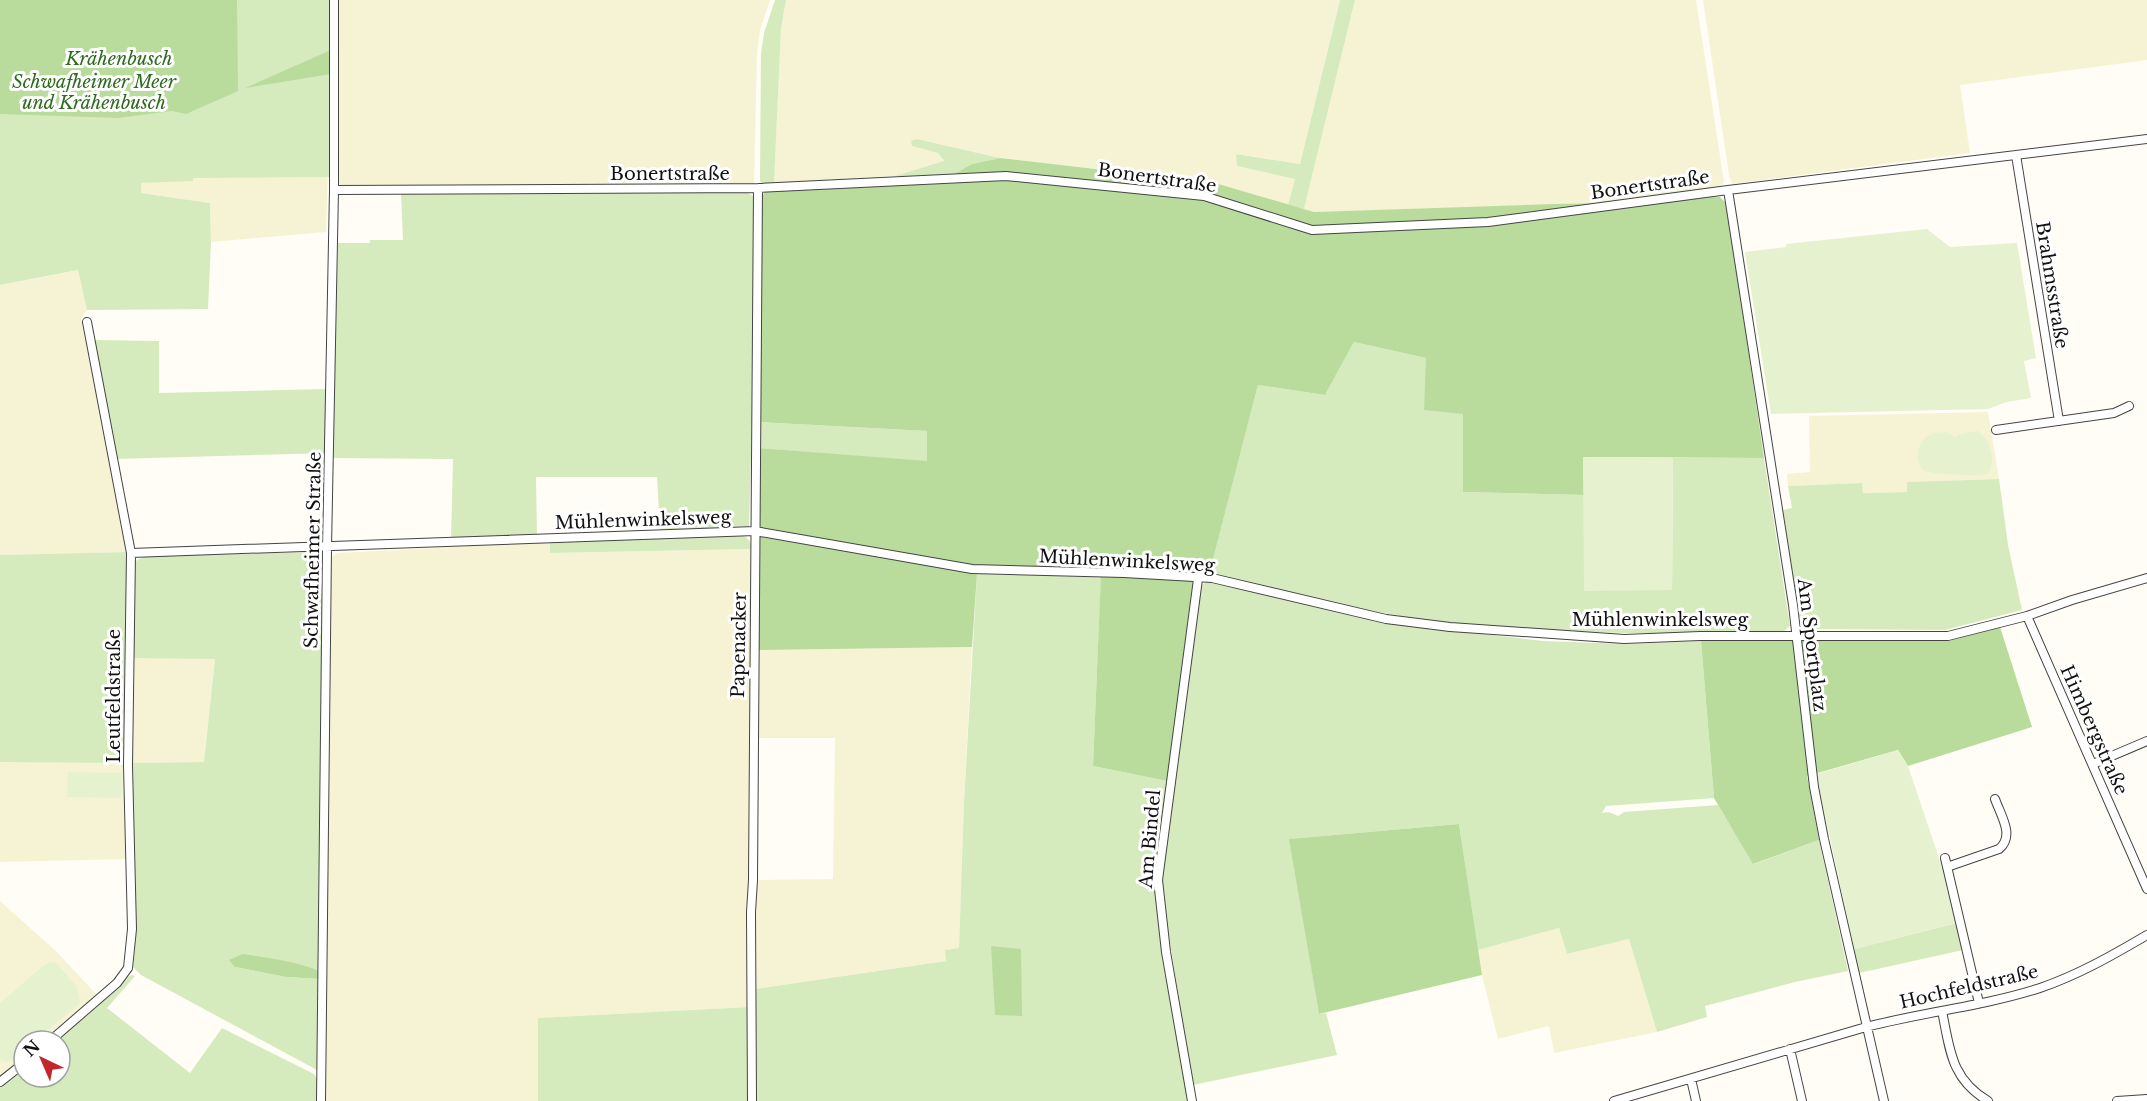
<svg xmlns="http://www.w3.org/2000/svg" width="2147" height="1101" viewBox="0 0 2147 1101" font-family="'Libre Baskerville',serif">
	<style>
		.farmland { fill: #f6f3d4 }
		.green { fill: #d5ebbd }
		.forest { fill: #b9dc9c }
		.pitch { fill: #e6f2cf }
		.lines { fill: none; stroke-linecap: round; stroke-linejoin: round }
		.street-casing { stroke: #444; stroke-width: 10 }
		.street { stroke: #fff; stroke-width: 8 }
		.labels { text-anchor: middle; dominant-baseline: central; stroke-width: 6; stroke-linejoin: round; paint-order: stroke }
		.park-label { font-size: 18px; font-style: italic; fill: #2f6b1f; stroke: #fff }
		.street-label { font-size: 18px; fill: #111; stroke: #fff }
	</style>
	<rect width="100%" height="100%" fill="#fffdf5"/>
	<path class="farmland" d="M 338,0 L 770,0 L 760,30 L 757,53 L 754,185 L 400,188 L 341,185 L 338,182 L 337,178 L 339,104 Z
		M 786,0 L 1340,0 L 1300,164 L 1237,154 L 1238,166 L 1295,179 L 1288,205 L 1215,183 L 1000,158 L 917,139 L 913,146 L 938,153 L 944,162 L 895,176 L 774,183 L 781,29 Z
		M 1355,0 L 1696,0 L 1724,182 L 1719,187 L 1711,188 L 1611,203 L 1314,212 L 1304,209 Z
		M 1703,0 L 2147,0 L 2147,60 L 1960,85 L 1970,153 L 1732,184 L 1729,175 Z
		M 331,74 L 326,232 L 211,242 L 210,203 L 141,193 L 141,183 L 193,180 L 186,114 L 245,88 Z
		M 79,270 L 87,310 L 81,319 L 110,459 L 127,552 L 0,555 L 0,285 Z
		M 1988,412 L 1999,479 L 1907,482 L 1908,492 L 1862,493 L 1861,483 L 1788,486 L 1787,474 L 1810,472 L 1809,416 Z
		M 550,542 L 551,553 L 751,549 L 749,1007 L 538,1018 L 538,1101 L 323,1101 L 331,557 L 338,553 Z
		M 972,647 L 964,802 L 959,948 L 945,950 L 946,961 L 755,989 L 756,880 L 833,879 L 835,738 L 757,738 L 759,650 Z
		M 132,658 L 215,658 L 204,762 L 132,763 Z
		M 54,761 L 123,763 L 126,859 L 0,862 L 0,762 Z
		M 0,901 L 57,952 L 97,995 L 45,1041 L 24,1041 L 24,1059 L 0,1079 Z
		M 1559,928 L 1567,954 L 1629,939 L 1657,1032 L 1554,1053 L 1549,1026 L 1498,1039 L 1482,975 L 1478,950 Z"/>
	<path class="green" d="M 0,0 L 330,0 L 329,177 L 193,178 L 193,181 L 141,183 L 141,193 L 210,203 L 211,242 L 208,309 L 87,310 L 78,270 L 0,285 Z
		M 775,0 L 786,0 L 781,29 L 774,183 L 763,185 L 760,181 L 760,174 L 761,54 L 764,33 Z
		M 1340,0 L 1355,0 L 1304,209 L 1288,205 L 1295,179 L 1237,166 L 1236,154 L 1300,164 Z
		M 917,139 L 1000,158 L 972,164 L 955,176 L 895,176 L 944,161 L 938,153 L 912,146 L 911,141 Z
		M 746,192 L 758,199 L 749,526 L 660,530 L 657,477 L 536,477 L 537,536 L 451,540 L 453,459 L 332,458 L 338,243 L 370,243 L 370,240 L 403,240 L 401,193 Z
		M 93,340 L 159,341 L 159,393 L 327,389 L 326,453 L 115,459 Z
		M 1354,342 L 1426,358 L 1463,413 L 1463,492 L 1584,495 L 1584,590 L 1672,590 L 1673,458 L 1764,458 L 1790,626 L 1783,632 C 1672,633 1561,636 1451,623 C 1369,614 1289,593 1209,575 L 1258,385 L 1325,395 Z
		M 759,422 L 927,431 L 927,462 L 758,448 Z
		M 1999,479 L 2008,545 L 2022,610 L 1945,630 L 1801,629 L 1783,510 L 1792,508 L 1788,486 L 1862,483 L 1863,493 L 1907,492 L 1907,482 Z
		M 740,535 C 748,537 751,540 751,549 L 550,553 L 550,542 Z
		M 127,552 L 123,763 L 0,762 L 0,555 Z
		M 318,552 L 324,553 L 319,971 L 302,966 L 235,967 L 286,977 L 320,979 L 319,1069 L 317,1070 L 141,975 L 133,967 L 135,945 L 131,763 L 204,762 L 215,659 L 132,658 L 133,565 L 137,560 L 147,556 Z
		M 977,574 L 1101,577 L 1093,766 L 1167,781 L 1154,880 L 1188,1101 L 754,1101 L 755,989 L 946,961 L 945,950 L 959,948 L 964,802 Z
		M 1208,582 L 1398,624 L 1543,641 L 1627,644 L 1701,641 L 1714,798 L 1606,806 L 1602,813 L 1609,812 L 1618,816 L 1624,812 L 1718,805 L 1754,864 L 1819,840 L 1848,971 L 1795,982 L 1705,1006 L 1707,1017 L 1657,1032 L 1629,939 L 1567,954 L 1559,928 L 1478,950 L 1459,824 L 1290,839 L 1319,1014 L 1326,1013 L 1337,1055 L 1193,1085 L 1164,906 L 1162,879 L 1198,590 L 1203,584 Z
		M 1957,923 L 1963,950 L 1859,973 L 1854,949 Z
		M 132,975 L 135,976 L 107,1008 L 190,1073 L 222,1028 L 314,1074 L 318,1080 L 318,1101 L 0,1101 L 0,1087 L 24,1067 L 24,1077 L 60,1077 L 60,1041 L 55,1041 L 100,1003 L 125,978 Z
		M 749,1007 L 749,1101 L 538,1101 L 538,1018 Z"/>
	<path class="forest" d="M 0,0 L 237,0 L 238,91 L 186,114 L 172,111 L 118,118 L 0,114 Z
		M 331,50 L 331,74 L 245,88 Z
		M 1000,158 L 1215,183 L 1314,212 L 1553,204 L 1671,202 L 1711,196 L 1720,197 L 1727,204 L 1764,458 L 1583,457 L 1584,495 L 1463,492 L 1463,414 L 1424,410 L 1426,358 L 1354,342 L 1325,395 L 1258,385 L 1209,575 L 1194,573 L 1167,781 L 1093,766 L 1101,573 L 973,570 L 977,574 L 972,647 L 759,650 L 758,448 L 927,461 L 927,431 L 759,422 L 759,199 L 765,192 L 955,183 L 955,174 L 972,164 Z
		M 2000,627 L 2032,727 L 1908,766 L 1898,750 L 1807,776 L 1819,840 L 1753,864 L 1714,798 L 1701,641 L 1949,641 Z
		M 1459,824 L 1482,975 L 1319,1014 L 1289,839 Z
		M 991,946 L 1021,949 L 1022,1016 L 995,1015 Z
		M 243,954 C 268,958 296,961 319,971 L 320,979 L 286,977 L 235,967 L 229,960 Z"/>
	<path class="pitch" d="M 1927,229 L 1950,247 L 2017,243 L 2036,358 L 2024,361 L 2031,398 L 2007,402 L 1988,409 L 1771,414 L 1745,252 L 1786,247 L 1786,244 Z
		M 1978,431 C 1991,441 1995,456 1990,472 C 1987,473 1985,475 1982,475 C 1974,476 1931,474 1925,471 C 1914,464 1916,446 1925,438 C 1931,433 1939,432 1947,432 L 1955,437 L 1963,433 Z
		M 1583,457 L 1673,458 L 1672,590 L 1584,591 Z
		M 1898,750 L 1908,766 L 1943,870 L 1957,923 L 1854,949 L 1816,774 Z
		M 68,772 L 122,773 L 121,798 L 67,797 Z
		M 50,962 L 56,963 C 66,975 83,987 79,1004 L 35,1041 L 24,1041 L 24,1051 L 13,1060 L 6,1062 L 0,1059 L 0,1003 L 43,966 Z"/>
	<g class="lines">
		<defs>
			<path id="street" d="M 2016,155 L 2059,421
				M 334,190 L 758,188 L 1006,176 L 1204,196 L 1312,230 L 1488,222 L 1728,190 L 2147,139
				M 1728,190 L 1793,605 L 1814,787 L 1824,839 L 1884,1101
				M 1996,430 L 2114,413 L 2129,406
				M 131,553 L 755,531 L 972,569 L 1124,573 L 1212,578 L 1386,619 L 1450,627 L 1624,639 L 1700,636 L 1948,636 L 2027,616 L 2072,600 L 2147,578
				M 2027,616 L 2147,889
				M 2093,764 L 2147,741
				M 1945,858 L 1979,1003
				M 1947,867 L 1999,849 C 2015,836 2001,816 1995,799
				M 1942,1011 C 1950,1050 1951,1079 1988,1101
				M 50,1041 L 117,983 L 128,968 L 132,929 L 128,766 L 131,553 L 87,322
				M 1790,1049 L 1802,1101
				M 1691,1079 L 1696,1101
				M 0,1082 L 24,1063
				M 321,1101 L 327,548 L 334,190 L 334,0
				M 752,1101 L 751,912 L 753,880 L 758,188
				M 1192,1101 L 1166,952 L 1158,880 L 1198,579
				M 1614,1101 L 1866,1027 C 1924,1012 1984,1006 2040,988 C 2078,975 2113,955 2147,935
				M 2117,1101 L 2147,1099"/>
		</defs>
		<use href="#street" class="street-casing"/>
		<use href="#street" class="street"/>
	</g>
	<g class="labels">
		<g class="park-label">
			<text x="119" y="59">Krähenbusch</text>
			<text x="94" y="82">Schwafheimer Meer<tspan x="94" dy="21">und Krähenbusch</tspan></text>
		</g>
		<g class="street-label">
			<text x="670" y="174">Bonertstraße</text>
			<text transform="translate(1157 178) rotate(8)">Bonertstraße</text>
			<text transform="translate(1650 185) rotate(-8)">Bonertstraße</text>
			<text transform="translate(2052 285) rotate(81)">Brahmsstraße</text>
			<text transform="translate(643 520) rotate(-2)">Mühlenwinkelsweg</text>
			<text transform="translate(313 550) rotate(-89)">Schwafheimer Straße</text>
			<text transform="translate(1127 561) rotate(3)">Mühlenwinkelsweg</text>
			<text x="1660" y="620">Mühlenwinkelsweg</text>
			<text transform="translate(739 645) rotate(-89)">Papenacker</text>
			<text transform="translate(1812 645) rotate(83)">Am Sportplatz</text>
			<text transform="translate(114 696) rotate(-90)">Leutfeldstraße</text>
			<text transform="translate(2094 730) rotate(66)">Himbergstraße</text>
			<text transform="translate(1150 839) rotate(-85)">Am Bindel</text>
			<text transform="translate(1969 987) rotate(-13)">Hochfeldstraße</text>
		</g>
	</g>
	<g transform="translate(42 1059) rotate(316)"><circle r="28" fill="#ffffff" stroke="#a0a0a0" stroke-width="1.5"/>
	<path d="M0-4.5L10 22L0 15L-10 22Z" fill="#c4262e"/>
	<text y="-9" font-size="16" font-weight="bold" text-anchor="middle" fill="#111111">N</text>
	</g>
</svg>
